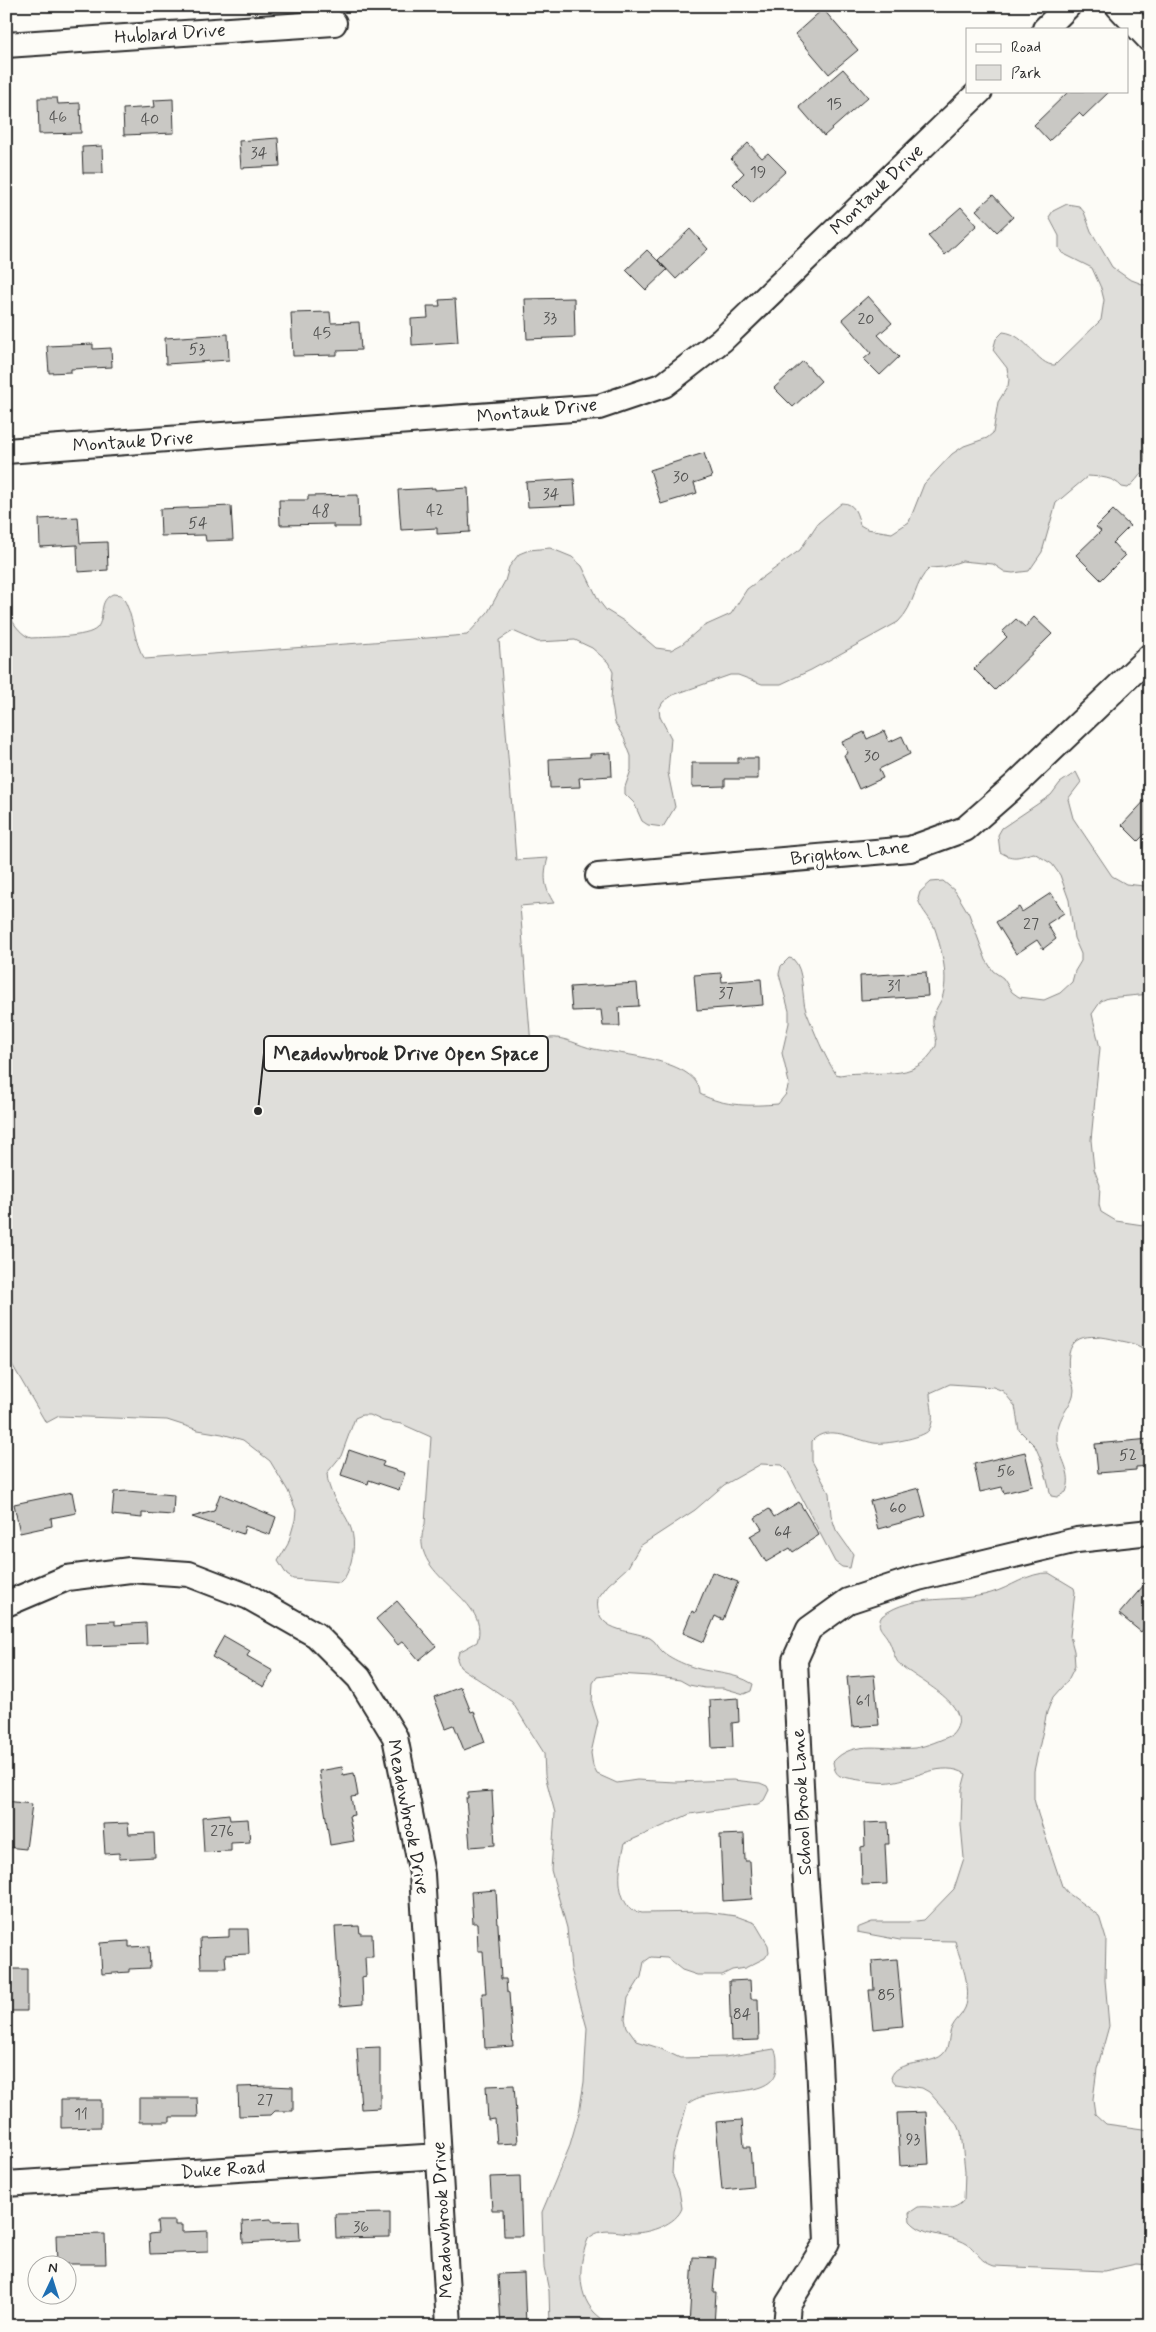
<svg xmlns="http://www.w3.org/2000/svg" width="1156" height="2332" viewBox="0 0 1156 2332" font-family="Mynerve,sans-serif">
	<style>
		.green { fill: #dfdeda; stroke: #858482 }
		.building { fill: #c9c8c4; stroke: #2b2b2b }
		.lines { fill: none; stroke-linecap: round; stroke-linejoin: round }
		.minor-casing { stroke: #2b2b2b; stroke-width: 28 }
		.minor { stroke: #fdfcf7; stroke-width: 24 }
		.labels { text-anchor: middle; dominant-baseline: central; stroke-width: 5; stroke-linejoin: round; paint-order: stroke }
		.number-label { font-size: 16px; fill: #525251 }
		.street-label { font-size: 19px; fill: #2b2b2b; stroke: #fdfcf7 }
		.leader { fill: none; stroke: #2b2b2b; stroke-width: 2 }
		.callout-dot { fill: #2b2b2b; stroke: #fdfcf7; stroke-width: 2 }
		.callout { fill: #fdfcf7; stroke: #2b2b2b; stroke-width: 2 }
		.callout-label { font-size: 20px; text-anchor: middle; font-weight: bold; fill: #2b2b2b }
	</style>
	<rect width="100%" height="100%" fill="#fdfcf7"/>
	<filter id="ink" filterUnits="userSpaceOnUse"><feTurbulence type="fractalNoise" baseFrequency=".02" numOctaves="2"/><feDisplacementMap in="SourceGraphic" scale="10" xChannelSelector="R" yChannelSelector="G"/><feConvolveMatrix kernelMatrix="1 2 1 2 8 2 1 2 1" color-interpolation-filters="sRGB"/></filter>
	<g filter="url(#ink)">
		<path class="green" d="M 1067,204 L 1079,206 L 1084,212 L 1091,231 L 1112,267 L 1129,279 L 1150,287 L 1150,434 C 1137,457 1156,463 1128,488 L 1122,487 C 1113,477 1101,477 1088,476 L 1056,503 L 1042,552 L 1029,571 L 1013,573 L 1005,572 L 993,564 L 962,561 L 944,567 L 930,568 C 914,581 916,605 898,622 L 811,670 L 781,684 L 762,684 L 738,675 L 730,675 L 673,695 L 663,702 L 659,709 L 660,717 L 671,738 L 668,773 L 675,807 L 663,827 L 648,825 L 642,821 L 634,803 L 625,794 L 625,787 L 631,770 L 631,756 L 624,738 L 615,723 L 611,699 L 613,672 L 608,662 L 592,648 L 575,640 L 538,642 L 513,631 L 499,640 L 516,860 L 548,858 C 543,875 544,888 554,903 L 520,906 L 531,1045 C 537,1042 542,1038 549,1038 C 564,1036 579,1046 594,1049 C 619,1054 700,1060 700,1094 C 725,1107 751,1106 778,1104 L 786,1094 L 789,1083 L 782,1053 L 789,1023 L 789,1011 L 779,974 L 781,966 L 789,958 L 793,959 C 805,970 801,997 806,1011 C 815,1033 823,1054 836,1074 L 840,1075 C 877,1068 914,1086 936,1046 C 938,1036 932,1029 933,1019 C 934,1011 939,1005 942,998 C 949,978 942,952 936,932 C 933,920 921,911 918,899 L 920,892 L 931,882 L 943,881 L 955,891 L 969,914 L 986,960 L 993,971 L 1003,978 L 1012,992 L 1019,997 L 1044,1000 L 1060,993 L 1072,982 L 1075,971 L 1081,961 L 1081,954 L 1074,938 L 1069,900 L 1060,875 L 1052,864 L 1034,853 C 1019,856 1015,861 1000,852 L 998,835 L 1002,828 L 1051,795 L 1060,783 L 1076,772 L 1081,782 L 1068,799 L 1073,818 L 1112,876 L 1126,884 L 1144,886 L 1150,882 L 1150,994 L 1108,998 L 1101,1001 L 1092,1014 L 1100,1048 L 1091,1140 L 1094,1169 L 1100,1185 L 1099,1205 L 1101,1212 L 1116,1221 L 1150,1226 L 1150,1357 C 1143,1344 1130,1343 1117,1340 C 1087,1333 1064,1333 1069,1372 C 1070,1378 1074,1384 1074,1390 C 1073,1407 1056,1415 1057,1440 C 1059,1458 1074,1473 1066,1492 L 1057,1497 L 1051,1496 L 1043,1464 L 1035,1446 L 1019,1430 L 1015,1406 L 1003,1391 L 993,1387 L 950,1384 L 930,1393 C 930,1404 936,1419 929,1430 C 924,1438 883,1445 874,1443 C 855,1440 828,1423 812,1441 L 812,1461 L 829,1493 L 831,1515 L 836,1530 L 853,1554 L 850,1568 L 842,1567 L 835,1562 L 787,1470 L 782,1465 L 761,1464 L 724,1485 L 695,1510 L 640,1546 L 628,1567 L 608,1585 L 598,1598 C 593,1633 630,1629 650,1638 C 656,1641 658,1648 663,1652 C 669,1657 679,1662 687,1665 C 708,1674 733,1671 753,1684 L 751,1691 L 744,1694 L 723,1688 L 705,1688 L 689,1685 L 680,1680 L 651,1676 L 618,1674 L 597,1677 L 593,1683 L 592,1703 L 598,1722 L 591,1753 L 593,1766 L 597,1774 L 617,1783 L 637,1780 L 675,1782 L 733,1780 L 760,1783 L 767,1786 L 769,1790 L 764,1800 L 758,1804 L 690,1814 L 625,1843 C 620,1864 614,1892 631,1910 L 642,1913 L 707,1912 L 736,1916 L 755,1923 L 768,1945 L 769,1952 L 765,1958 L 745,1968 L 732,1970 L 722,1975 L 697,1975 L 682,1970 L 667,1958 L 651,1957 L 644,1962 L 641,1977 L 628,1998 L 625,2019 L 627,2027 L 637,2041 L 659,2048 L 680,2058 L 725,2057 L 774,2049 C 777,2053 777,2059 777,2064 C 779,2104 707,2083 687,2105 L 673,2154 L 672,2174 L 679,2190 L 682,2208 C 677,2224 649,2233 634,2233 C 618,2233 601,2226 588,2239 C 579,2262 576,2292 594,2312 C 599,2317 604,2320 609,2326 L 550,2326 L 549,2291 L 544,2267 L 542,2212 L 569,2148 L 579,2113 L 584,2082 L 587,2028 L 571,1969 L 567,1928 L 551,1870 L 555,1813 L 545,1775 L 544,1753 L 512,1702 L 460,1667 L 457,1659 L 459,1652 L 477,1642 C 493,1595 404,1578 425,1524 L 431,1437 L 402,1424 L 383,1421 L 370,1415 L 362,1415 L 355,1418 L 341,1456 L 327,1473 C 329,1510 363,1517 351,1562 C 349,1569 346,1578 340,1583 L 293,1579 L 287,1575 L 278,1561 L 288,1544 L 295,1520 L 296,1510 L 288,1491 L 270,1461 L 243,1440 L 222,1434 L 198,1430 L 167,1420 L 59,1416 L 46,1423 L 6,1354 L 6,592 L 10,593 C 12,601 8,610 11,618 C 14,625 23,636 31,638 C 45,637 88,638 97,628 C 106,617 97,601 113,594 L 121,595 C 135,613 132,642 145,659 L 467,635 L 488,612 L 505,581 L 509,567 L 519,554 L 529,550 L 550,548 L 572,557 L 582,566 L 599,601 L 606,610 L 627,623 L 656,648 L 671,650 L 682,644 L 702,627 L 731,614 L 747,589 L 800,550 L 818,523 L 842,503 C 855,503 857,514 860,525 L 867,529 L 892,533 L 909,522 L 924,484 L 952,454 L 964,446 L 987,438 L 993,433 L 998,402 L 1008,386 L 1009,379 L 1007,368 L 993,350 L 996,339 L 1003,332 C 1027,334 1037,366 1055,365 L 1101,320 L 1104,300 L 1101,288 L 1092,268 L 1062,253 L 1059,248 L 1059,236 L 1049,217 L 1053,211 Z
			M 1049,1573 L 1074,1588 L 1075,1592 L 1070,1636 L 1074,1651 L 1075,1666 L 1068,1680 L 1053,1697 L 1047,1712 L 1034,1771 L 1034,1799 L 1038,1814 L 1062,1886 L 1068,1893 L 1099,1916 L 1106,1939 L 1105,1980 L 1109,2026 L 1097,2069 L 1093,2099 L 1095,2114 L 1106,2124 L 1150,2130 L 1150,2265 L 1136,2264 L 1104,2271 L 994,2266 C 977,2260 979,2252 967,2244 C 949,2233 925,2238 910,2221 L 909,2213 L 918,2207 C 934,2205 952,2215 964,2200 L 965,2171 L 961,2132 L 958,2125 L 929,2092 L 922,2088 L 896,2084 L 891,2078 C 896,2059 929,2066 942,2055 C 951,2047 947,2037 952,2027 C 955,2020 962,2016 965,2008 C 973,1989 960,1960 955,1941 L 900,1940 L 857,1932 L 857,1928 L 872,1922 L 908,1922 L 924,1920 L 954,1889 L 964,1858 L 961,1825 L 962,1789 L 966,1774 C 942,1760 915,1779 890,1782 C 881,1784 850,1779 840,1776 C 835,1773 834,1768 833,1762 C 853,1738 887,1751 915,1748 C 927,1746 941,1740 952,1735 C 980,1704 909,1678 897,1661 C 893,1654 892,1646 888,1639 C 883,1630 875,1627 882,1616 C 913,1592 955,1604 991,1593 C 1010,1588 1029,1572 1049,1573 Z"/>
		<path class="building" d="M 823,9 L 858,50 L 829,74 L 795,34 Z
			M 843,69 L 868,97 L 824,136 L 799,107 Z
			M 1069,91 L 1110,91 L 1083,117 L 1079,113 L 1049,141 L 1034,125 Z
			M 38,98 L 57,98 L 58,104 L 80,103 L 81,133 L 39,134 Z
			M 173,99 L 174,133 L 124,135 L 123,109 L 155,107 L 154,100 Z
			M 278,138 L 280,166 L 241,168 L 239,141 Z
			M 748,143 L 762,158 L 768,153 L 786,171 L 752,203 L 733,184 L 744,173 L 731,159 Z
			M 102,146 L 103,173 L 83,173 L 82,147 Z
			M 993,195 L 1013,217 L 997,232 L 976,210 Z
			M 961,207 L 977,225 L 945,255 L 928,236 Z
			M 690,229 L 708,249 L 676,279 L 658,260 Z
			M 647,250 L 667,270 L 646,290 L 626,270 Z
			M 868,296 L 892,323 L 878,335 L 899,357 L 880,375 L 864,359 L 871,353 L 842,319 Z
			M 574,298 L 575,337 L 527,339 L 525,299 Z
			M 455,299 L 458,342 L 412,345 L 411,319 L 428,318 L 427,306 L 440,306 L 439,300 Z
			M 330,312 L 331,323 L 359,322 L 361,350 L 337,351 L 337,355 L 293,356 L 291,313 Z
			M 228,334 L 229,360 L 166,364 L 165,338 Z
			M 93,344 L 93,349 L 111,348 L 112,367 L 71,369 L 71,372 L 49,373 L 47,346 Z
			M 803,361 L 821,381 L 793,407 L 774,388 Z
			M 704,453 L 712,477 L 694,483 L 697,493 L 661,504 L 650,470 Z
			M 574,479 L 576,505 L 528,507 L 526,482 Z
			M 435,488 L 435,490 L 468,488 L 470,532 L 437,534 L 437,528 L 401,530 L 398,490 Z
			M 358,495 L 359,527 L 333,527 L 333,524 L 280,525 L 279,500 L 308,500 L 308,496 Z
			M 231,506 L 233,540 L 206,541 L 205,535 L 161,536 L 160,509 Z
			M 1113,510 L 1130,526 L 1113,543 L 1125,556 L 1101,580 L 1076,555 L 1101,531 L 1096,527 Z
			M 78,517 L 80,543 L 107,542 L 108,570 L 78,572 L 77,545 L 40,547 L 39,519 Z
			M 1034,617 L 1052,634 L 995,690 L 974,669 L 1007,637 L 1002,632 L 1016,619 L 1025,627 Z
			M 884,731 L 889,742 L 902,736 L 910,754 L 879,769 L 883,778 L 859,789 L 844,755 L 848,753 L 842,742 L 864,732 L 867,739 Z
			M 611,753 L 612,776 L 579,778 L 580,787 L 550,788 L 549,759 L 590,757 L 590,754 Z
			M 738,758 L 758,758 L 758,779 L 725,779 L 725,786 L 692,787 L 692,763 L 738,763 Z
			M 1150,795 L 1150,829 L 1138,841 L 1122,825 Z
			M 1051,893 L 1064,913 L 1047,924 L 1056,939 L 1043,949 L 1037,940 L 1016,954 L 996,922 L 1019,907 L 1022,912 Z
			M 926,972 L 928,996 L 861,1000 L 860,976 Z
			M 721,973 L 722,982 L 761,979 L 763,1005 L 697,1010 L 694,975 Z
			M 637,983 L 639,1006 L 619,1007 L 620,1026 L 603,1026 L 601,1010 L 572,1011 L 570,987 Z
			M 1150,1439 L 1150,1466 L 1136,1467 L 1136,1470 L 1098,1473 L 1095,1444 Z
			M 349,1450 L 384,1462 L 382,1466 L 405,1473 L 399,1490 L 369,1480 L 368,1484 L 341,1475 Z
			M 1025,1452 L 1033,1486 L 1004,1493 L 1002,1487 L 980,1492 L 974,1464 Z
			M 919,1488 L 926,1516 L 878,1529 L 870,1501 Z
			M 127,1491 L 174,1495 L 173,1515 L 142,1513 L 142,1518 L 112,1515 L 114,1492 Z
			M 72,1492 L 76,1513 L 51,1518 L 52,1526 L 20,1533 L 14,1504 Z
			M 220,1494 L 276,1517 L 270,1535 L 245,1526 L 243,1534 L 192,1517 L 214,1511 Z
			M 799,1502 L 819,1535 L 793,1552 L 790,1548 L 766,1562 L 750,1536 L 762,1529 L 755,1518 L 769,1509 L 774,1517 Z
			M 712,1572 L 738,1582 L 723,1620 L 715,1616 L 704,1642 L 683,1633 L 692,1611 L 695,1613 Z
			M 1150,1578 L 1150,1621 L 1141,1632 L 1119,1614 Z
			M 397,1601 L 436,1646 L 419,1660 L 403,1641 L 398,1645 L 376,1619 Z
			M 115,1621 L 115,1625 L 146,1623 L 147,1644 L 87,1646 L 86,1622 Z
			M 224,1636 L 250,1651 L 247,1656 L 273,1671 L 264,1687 L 212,1657 Z
			M 874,1675 L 879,1725 L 852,1727 L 847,1677 Z
			M 461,1687 L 471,1712 L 474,1711 L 485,1742 L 464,1750 L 454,1725 L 446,1728 L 434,1697 Z
			M 738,1698 L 739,1722 L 732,1723 L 733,1747 L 712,1748 L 710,1700 Z
			M 342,1767 L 343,1775 L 354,1773 L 358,1796 L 351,1797 L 354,1815 L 349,1816 L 354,1841 L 330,1845 L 319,1771 Z
			M 492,1791 L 495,1845 L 470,1847 L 466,1798 L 468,1798 L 468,1793 Z
			M 6,1801 L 32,1804 L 26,1849 L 6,1847 Z
			M 229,1814 L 230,1820 L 248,1819 L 250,1842 L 231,1843 L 231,1851 L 204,1852 L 202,1817 Z
			M 888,1822 L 889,1844 L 885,1844 L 887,1884 L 862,1885 L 861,1847 L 865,1846 L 864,1823 Z
			M 128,1823 L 129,1834 L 154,1833 L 155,1857 L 119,1859 L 119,1853 L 105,1854 L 103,1824 Z
			M 744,1834 L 745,1861 L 750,1861 L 752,1899 L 723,1901 L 720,1835 Z
			M 496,1890 L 501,1979 L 506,1979 L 507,1992 L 509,1993 L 513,2046 L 485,2048 L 482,1993 L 486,1993 L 483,1951 L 478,1951 L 477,1923 L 473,1923 L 471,1892 Z
			M 359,1926 L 360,1934 L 372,1934 L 373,1957 L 365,1957 L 366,1976 L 362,1977 L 363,2004 L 340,2006 L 335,1927 Z
			M 229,1929 L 248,1929 L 249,1954 L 225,1955 L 226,1968 L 201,1968 L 200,1938 L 229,1937 Z
			M 129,1941 L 129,1947 L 149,1946 L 150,1968 L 129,1969 L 129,1972 L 102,1974 L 100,1943 Z
			M 897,1959 L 903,2026 L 873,2029 L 869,1990 L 874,1990 L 872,1961 Z
			M 6,1969 L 27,1969 L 27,2011 L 6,2011 Z
			M 750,1980 L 751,1999 L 758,1999 L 759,2040 L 731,2041 L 729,1981 Z
			M 380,2047 L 380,2108 L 361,2109 L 357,2048 Z
			M 514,2085 L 518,2143 L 497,2144 L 495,2119 L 488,2120 L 486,2086 Z
			M 271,2086 L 293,2087 L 293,2111 L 275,2111 L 271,2115 L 239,2116 L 238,2087 Z
			M 139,2098 L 197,2098 L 198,2117 L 170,2117 L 170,2122 L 139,2122 Z
			M 61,2100 L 101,2100 L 101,2127 L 61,2128 Z
			M 926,2112 L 929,2164 L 900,2166 L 897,2113 Z
			M 742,2120 L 744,2147 L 750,2147 L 753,2187 L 722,2190 L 716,2122 Z
			M 520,2176 L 522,2236 L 504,2236 L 503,2210 L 492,2210 L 490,2177 Z
			M 390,2213 L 390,2237 L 336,2238 L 335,2214 Z
			M 271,2219 L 271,2222 L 299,2221 L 300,2240 L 243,2243 L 242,2221 Z
			M 157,2221 L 175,2221 L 175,2225 L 182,2225 L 182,2232 L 208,2231 L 208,2252 L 150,2254 L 149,2234 L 158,2233 Z
			M 105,2234 L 106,2264 L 57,2264 L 56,2235 Z
			M 693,2257 L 716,2258 L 713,2292 L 716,2292 L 714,2326 L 689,2326 Z
			M 524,2273 L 526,2326 L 501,2326 L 498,2274 Z"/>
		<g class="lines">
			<defs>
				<path id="minor" d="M 1118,6 L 1150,40
					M 1045,29 L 1068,6
					M 6,45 L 334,23
					M 6,451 L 599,407 L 664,385 L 722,340 L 980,91
					M 598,876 L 910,849 L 965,829 L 1014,786 L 1150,656
					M 6,1604 L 67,1578 L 130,1570 L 189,1574 L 249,1597 L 316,1635 L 359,1678 L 395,1737 L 422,1874 L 449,2326
					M 6,2184 L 439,2156
					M 786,2326 L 788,2304 L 827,2242 L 819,2061 L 805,1869 L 795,1660 L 809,1629 L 848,1601 L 918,1578 L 1077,1540 L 1150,1532"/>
			</defs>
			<use href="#minor" class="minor-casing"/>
			<use href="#minor" class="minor"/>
		</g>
	</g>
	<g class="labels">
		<g class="number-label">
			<text x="834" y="104">15</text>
			<text x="58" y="117">46</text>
			<text x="150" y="119">40</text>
			<text x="259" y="153">34</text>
			<text x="758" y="172">19</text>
			<text x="550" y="318">33</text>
			<text x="866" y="319">20</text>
			<text x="322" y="333">45</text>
			<text x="197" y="349">53</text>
			<text x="681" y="477">30</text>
			<text x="551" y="494">34</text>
			<text x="435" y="510">42</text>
			<text x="321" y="511">48</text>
			<text x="198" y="523">54</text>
			<text x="872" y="756">30</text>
			<text x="1031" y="924">27</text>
			<text x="894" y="986">31</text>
			<text x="726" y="993">37</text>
			<text x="1128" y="1455">52</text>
			<text x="1006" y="1471">56</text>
			<text x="898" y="1508">60</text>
			<text x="783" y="1532">64</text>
			<text x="863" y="1701">61</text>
			<text x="222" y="1831">276</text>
			<text x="886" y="1995">85</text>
			<text x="742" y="2014">84</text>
			<text x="265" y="2100">27</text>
			<text x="81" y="2114">11</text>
			<text x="913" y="2139">93</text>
			<text x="361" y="2227">36</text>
		</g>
		<g class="street-label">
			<text transform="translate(170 34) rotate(-4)">Hublard Drive</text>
			<text transform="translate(877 190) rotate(-44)">Montauk Drive</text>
			<text transform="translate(537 411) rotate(-6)">Montauk Drive</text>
			<text transform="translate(133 442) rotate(-4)">Montauk Drive</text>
			<text transform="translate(850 853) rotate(-6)">Brighton Lane</text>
			<text transform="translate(802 1802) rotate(-93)">School Brook Lane</text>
			<text transform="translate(408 1817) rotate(79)">Meadowbrook Drive</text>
			<text transform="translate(223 2170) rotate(-4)">Duke Road</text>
			<text transform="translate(443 2220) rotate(-93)">Meadowbrook Drive</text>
		</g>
	</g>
	<path class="leader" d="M258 1111L264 1053"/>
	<circle class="callout-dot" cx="258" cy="1111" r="5"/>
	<rect class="callout" x="264" y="1036" width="284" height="35" rx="5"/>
	<g class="callout-label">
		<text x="406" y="1060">Meadowbrook Drive Open Space</text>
	</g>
	<rect width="1156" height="2332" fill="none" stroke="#fdfcf7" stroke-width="25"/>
	<rect x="12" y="12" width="1131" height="2307" fill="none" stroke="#2b2b2b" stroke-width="2" filter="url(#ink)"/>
	<rect x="966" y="28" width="162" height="65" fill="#fdfcf7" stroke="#a9a8a5"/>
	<rect x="976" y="44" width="25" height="8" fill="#fdfcf7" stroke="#a9a8a5"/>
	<text x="1011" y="52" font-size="15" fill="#2b2b2b">Road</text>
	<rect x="976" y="65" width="25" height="15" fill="#dfdeda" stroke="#a9a8a5"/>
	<text x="1011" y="78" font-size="15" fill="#2b2b2b">Park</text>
	<g transform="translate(52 2280) rotate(4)"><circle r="24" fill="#fdfcf7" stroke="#a9a8a5"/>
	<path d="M0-4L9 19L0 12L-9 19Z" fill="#1f6fb2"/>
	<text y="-8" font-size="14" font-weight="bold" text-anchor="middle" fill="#2b2b2b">N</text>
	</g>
</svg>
